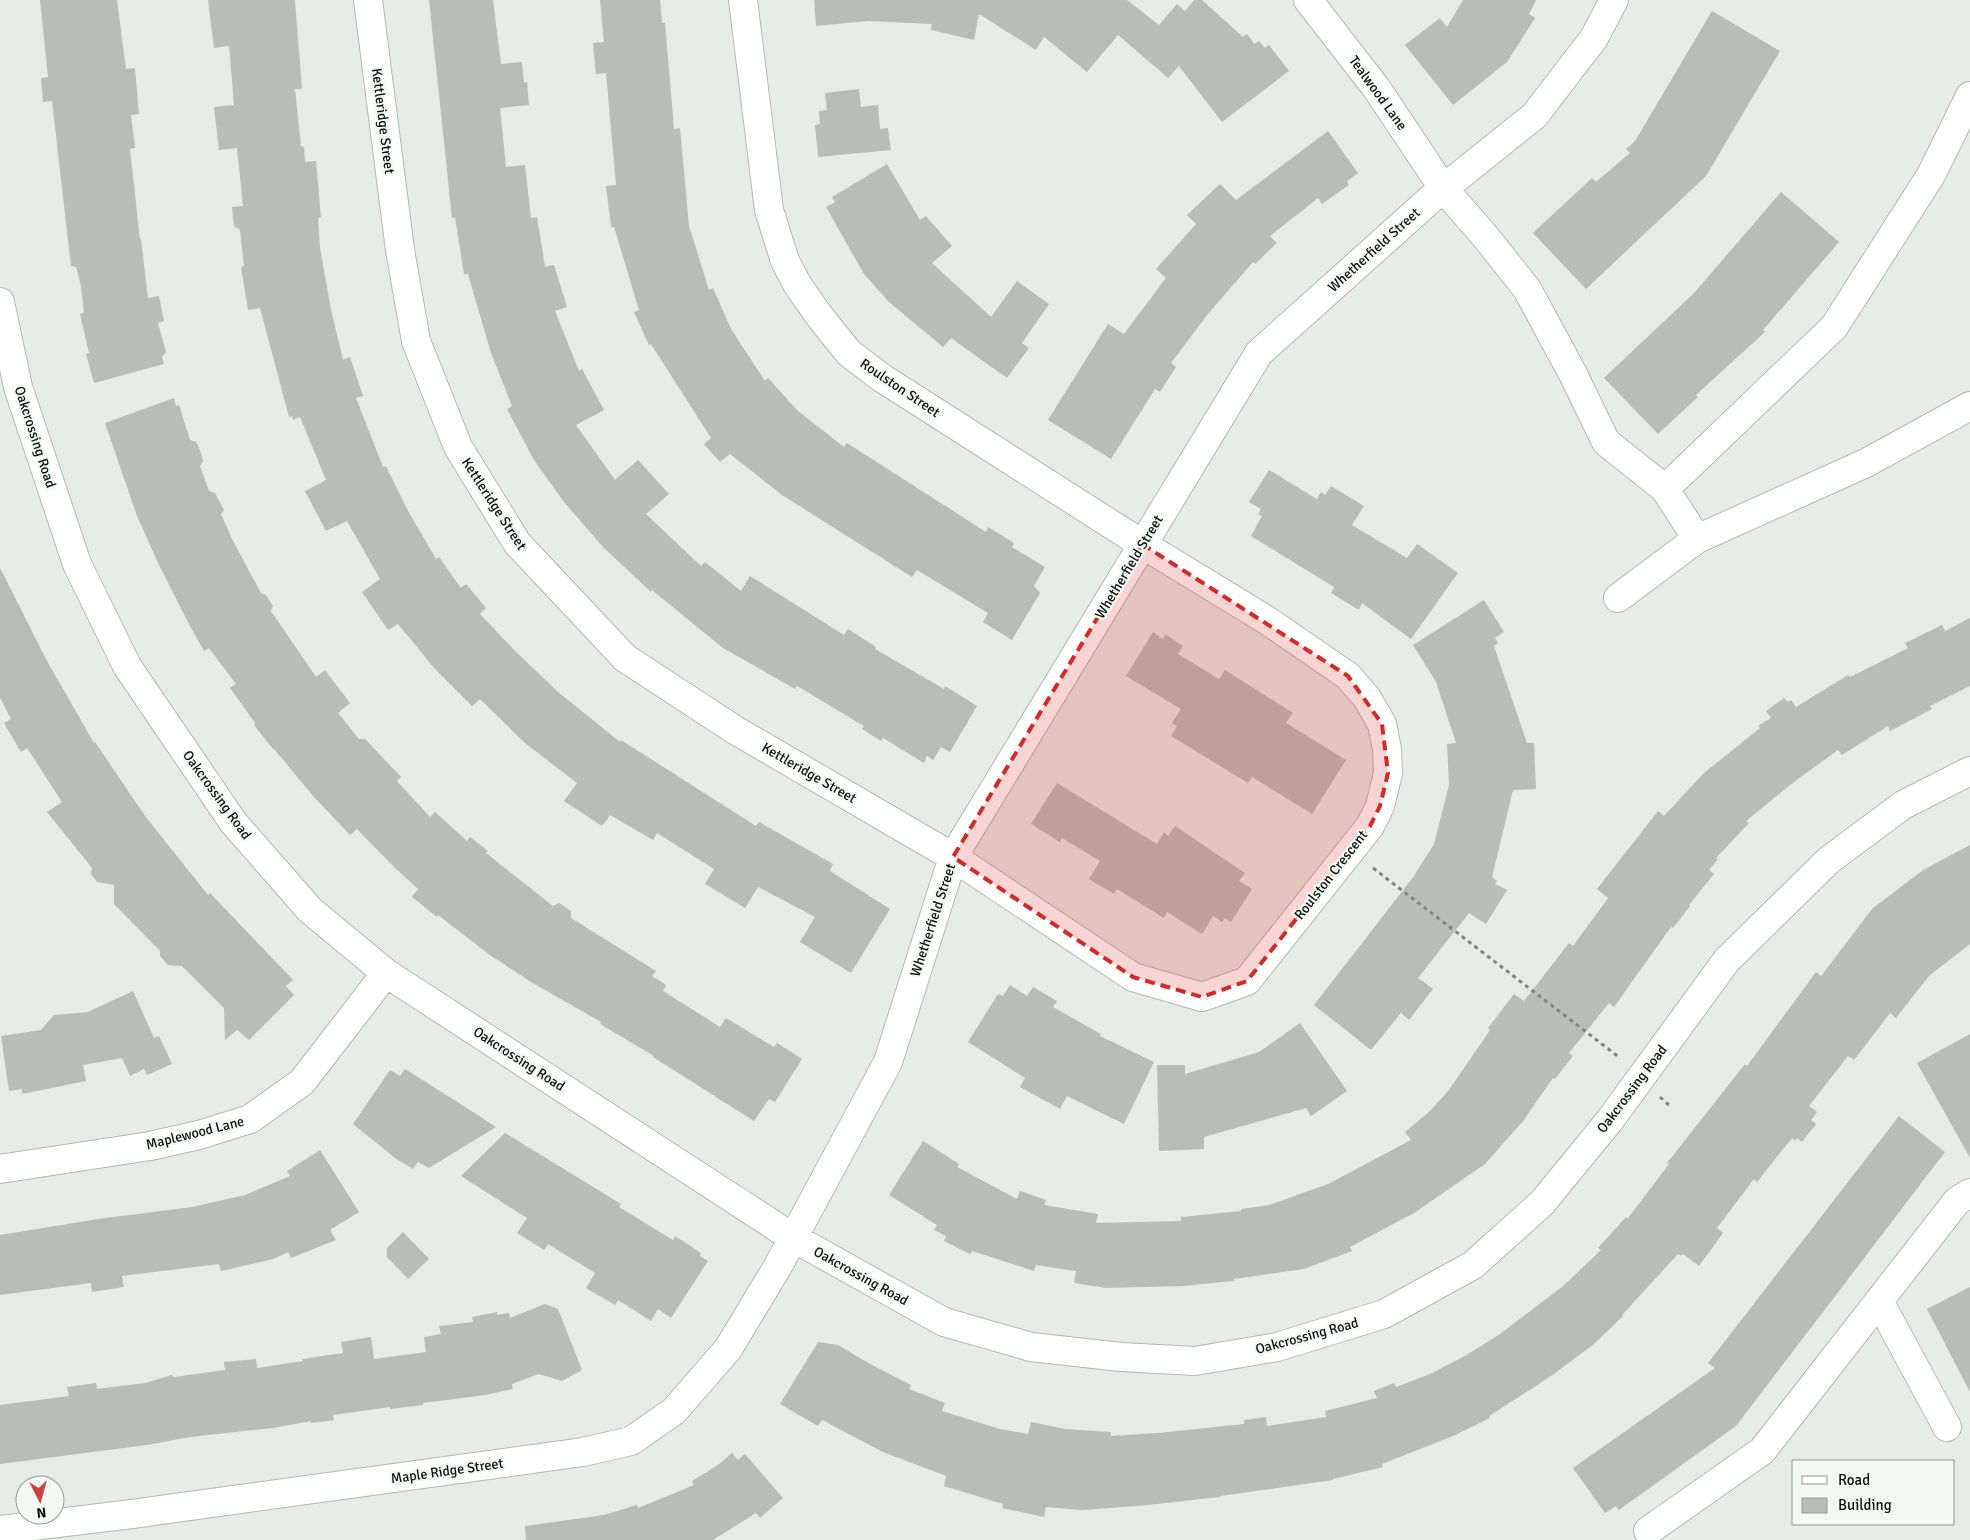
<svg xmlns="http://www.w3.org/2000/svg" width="1970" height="1540" viewBox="0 0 1970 1540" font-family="Signika,sans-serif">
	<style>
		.building { fill: #b7bdb8 }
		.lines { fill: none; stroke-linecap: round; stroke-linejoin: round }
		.minor-casing { stroke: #b3b9b4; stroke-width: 30 }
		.path { stroke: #828683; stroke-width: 3; stroke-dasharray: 4 4; stroke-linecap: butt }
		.minor { stroke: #fff; stroke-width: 28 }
		.marked { fill: #d62828; fill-opacity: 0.2; stroke: #d62828; stroke-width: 4; stroke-dasharray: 10 6; stroke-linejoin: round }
		.labels { text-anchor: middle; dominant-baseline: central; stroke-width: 4.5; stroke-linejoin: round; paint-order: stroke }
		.street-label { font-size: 14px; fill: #0d0f0e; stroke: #f2f8f3 }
	</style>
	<rect width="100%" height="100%" fill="#e5ebe6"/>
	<path class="building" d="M 40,0 L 117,0 L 126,69 L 135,68 L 139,114 L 131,115 L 135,148 L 130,149 L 140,240 L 141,239 L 148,298 L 159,296 L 164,321 L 158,323 L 166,352 L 162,357 L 164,364 L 94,383 L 86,354 L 89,353 L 80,314 L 84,312 L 81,286 L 76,267 L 71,266 L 52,101 L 43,102 L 41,78 L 48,77 Z
		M 208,0 L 295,0 L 302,89 L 295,89 L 301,146 L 304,147 L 305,162 L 316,161 L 321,217 L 318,218 L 320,248 L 331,310 L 343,360 L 350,357 L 363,396 L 356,398 L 383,467 L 386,466 L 407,509 L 436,559 L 439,557 L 461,588 L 466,584 L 486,608 L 480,614 L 514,650 L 558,692 L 620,742 L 621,740 L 756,826 L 759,822 L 833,864 L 830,871 L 890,909 L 851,973 L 800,942 L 815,917 L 758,887 L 745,908 L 705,884 L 714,869 L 657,833 L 653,840 L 610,815 L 602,826 L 564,801 L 577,783 L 525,743 L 480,699 L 472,706 L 435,669 L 398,624 L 388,630 L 362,592 L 380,579 L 347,521 L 326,531 L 305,491 L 326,480 L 300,417 L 293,420 L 292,416 L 289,417 L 260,308 L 248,310 L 241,267 L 244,266 L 240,230 L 234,226 L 232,207 L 243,206 L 237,148 L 219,150 L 214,107 L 234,105 L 229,46 L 214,48 Z
		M 429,0 L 493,0 L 501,64 L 522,62 L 524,83 L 527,82 L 529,105 L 500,108 L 506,167 L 525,165 L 531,218 L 537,217 L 545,267 L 554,265 L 567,307 L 555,311 L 579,371 L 582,369 L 604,410 L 576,425 L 615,480 L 638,460 L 669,494 L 646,514 L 701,566 L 705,562 L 741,591 L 750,576 L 844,635 L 848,629 L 876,647 L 875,649 L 944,689 L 945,686 L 977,706 L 950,752 L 941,747 L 933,760 L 927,756 L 924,763 L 883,738 L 881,741 L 862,729 L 864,726 L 797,686 L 795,689 L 723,648 L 652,590 L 651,592 L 603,547 L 564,502 L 534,460 L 507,409 L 512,406 L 491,353 L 468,274 L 464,274 L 455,217 L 452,218 Z
		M 600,0 L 660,0 L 662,23 L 665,23 L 674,129 L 680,128 L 689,226 L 709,290 L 713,288 L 731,329 L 765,381 L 768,378 L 798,411 L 844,447 L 847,443 L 986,532 L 988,527 L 1014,543 L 1012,547 L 1045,567 L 1034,586 L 1040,593 L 1012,640 L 983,622 L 988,613 L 917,570 L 912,577 L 782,495 L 730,454 L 720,462 L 704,444 L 711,438 L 651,344 L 649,345 L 634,312 L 639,310 L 614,227 L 611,227 L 606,186 L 616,185 L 606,73 L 596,74 L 593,43 L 604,42 Z
		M 814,0 L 1127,0 L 1159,25 L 1177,4 L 1185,11 L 1194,0 L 1202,0 L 1243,37 L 1247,34 L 1254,44 L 1259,41 L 1265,48 L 1269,45 L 1289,71 L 1222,122 L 1179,66 L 1168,78 L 1118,35 L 1087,72 L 1044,37 L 1036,50 L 979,14 L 974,40 L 931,30 L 932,24 L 868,21 L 816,26 Z
		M 1463,0 L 1536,0 L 1529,14 L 1535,18 L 1507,62 L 1453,105 L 1405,45 L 1440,18 L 1447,27 Z
		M 1712,11 L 1780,51 L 1706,176 L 1586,289 L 1533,233 L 1592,178 L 1596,182 L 1630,153 L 1626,149 L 1635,141 Z
		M 859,89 L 861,107 L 878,105 L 880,129 L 888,128 L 891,150 L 818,157 L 815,125 L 820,124 L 819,111 L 827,110 L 825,93 Z
		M 1328,131 L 1358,173 L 1347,181 L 1349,185 L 1322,204 L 1318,198 L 1270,236 L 1277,243 L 1255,264 L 1253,262 L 1207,315 L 1171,363 L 1176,367 L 1160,392 L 1155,389 L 1111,459 L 1048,420 L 1108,324 L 1124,334 L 1166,278 L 1156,269 L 1196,224 L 1187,215 L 1220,184 L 1236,200 Z
		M 887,164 L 920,220 L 926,216 L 952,246 L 932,263 L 991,317 L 1017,281 L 1049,304 L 1022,343 L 1029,348 L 1007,378 L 951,338 L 943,347 L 889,302 L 864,274 L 826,207 L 835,202 L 832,197 Z
		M 1781,192 L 1839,242 L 1763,330 L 1765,332 L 1696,395 L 1698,397 L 1658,434 L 1604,378 L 1695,292 Z
		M 174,398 L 176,406 L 179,405 L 190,440 L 196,442 L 200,450 L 203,461 L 200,466 L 209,491 L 215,493 L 224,510 L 221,514 L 232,539 L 261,593 L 266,595 L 273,606 L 271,611 L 316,677 L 325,670 L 350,703 L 338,713 L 359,739 L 365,739 L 401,777 L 397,781 L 430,817 L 435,812 L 467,841 L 470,837 L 488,851 L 486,853 L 553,906 L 559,903 L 571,911 L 571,918 L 656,971 L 652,976 L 666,985 L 663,991 L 720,1027 L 726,1018 L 774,1047 L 777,1043 L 802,1059 L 775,1102 L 769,1099 L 754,1121 L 653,1057 L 654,1056 L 600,1024 L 601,1022 L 531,982 L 490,955 L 438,915 L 437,917 L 412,897 L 418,889 L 394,867 L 357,829 L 350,835 L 314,797 L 274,749 L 273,749 L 254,725 L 255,723 L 230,688 L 236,684 L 209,648 L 204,651 L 190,626 L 160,567 L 137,516 L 105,423 Z
		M 1269,470 L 1317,499 L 1321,492 L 1325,495 L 1331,486 L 1364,506 L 1352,525 L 1407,558 L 1417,544 L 1458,573 L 1411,639 L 1362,603 L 1359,610 L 1331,593 L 1334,587 L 1251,536 L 1262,516 L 1258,514 L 1261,509 L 1249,502 Z
		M 0,568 L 47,661 L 94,743 L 95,742 L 145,816 L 208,895 L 210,893 L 293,980 L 286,986 L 294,995 L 249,1040 L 237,1030 L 225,1040 L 224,1008 L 182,966 L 168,965 L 160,956 L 160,951 L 114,904 L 114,885 L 97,882 L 91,874 L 92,868 L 47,812 L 62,802 L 27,748 L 21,752 L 4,723 L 11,719 L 0,698 Z
		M 1484,600 L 1504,632 L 1495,638 L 1498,643 L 1494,646 L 1527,743 L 1534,743 L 1536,789 L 1513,790 L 1492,877 L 1497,881 L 1495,884 L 1507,890 L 1486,924 L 1469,913 L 1418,978 L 1433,989 L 1409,1020 L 1401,1013 L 1371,1050 L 1314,1005 L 1414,876 L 1434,844 L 1449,785 L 1447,744 L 1456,743 L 1436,682 L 1413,645 Z
		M 1970,618 L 1970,686 L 1930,706 L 1932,709 L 1890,731 L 1888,726 L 1842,755 L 1838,750 L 1795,781 L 1746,821 L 1749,823 L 1716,858 L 1718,859 L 1709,870 L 1714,874 L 1689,905 L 1690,906 L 1673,928 L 1671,927 L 1614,1007 L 1609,1003 L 1569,1053 L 1573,1056 L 1555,1079 L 1553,1078 L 1523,1121 L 1485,1164 L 1414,1213 L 1350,1247 L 1352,1251 L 1304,1269 L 1234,1279 L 1234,1281 L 1183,1286 L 1106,1288 L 1074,1283 L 1076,1271 L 1036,1265 L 1034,1271 L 972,1251 L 970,1254 L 944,1241 L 946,1236 L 934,1230 L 937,1225 L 889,1195 L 923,1141 L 959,1164 L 957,1167 L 1017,1199 L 1020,1191 L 1046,1200 L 1044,1205 L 1098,1214 L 1096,1223 L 1181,1221 L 1181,1217 L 1241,1211 L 1241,1209 L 1269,1205 L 1328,1184 L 1411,1140 L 1405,1132 L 1430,1111 L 1449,1090 L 1490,1030 L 1488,1028 L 1514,994 L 1524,1001 L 1569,943 L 1573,946 L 1608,898 L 1597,889 L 1658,811 L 1664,816 L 1704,773 L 1760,728 L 1758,726 L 1771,718 L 1766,711 L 1784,698 L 1788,702 L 1791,700 L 1796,707 L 1848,675 L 1850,677 L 1908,648 L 1905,643 L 1942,625 L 1945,631 Z
		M 1153,632 L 1163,639 L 1165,634 L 1183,646 L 1178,654 L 1219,679 L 1225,670 L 1293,713 L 1286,723 L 1346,760 L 1312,814 L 1252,777 L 1248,783 L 1171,736 L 1177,726 L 1172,723 L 1181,709 L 1126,676 Z
		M 1057,783 L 1157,844 L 1164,832 L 1168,836 L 1175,826 L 1245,873 L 1239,881 L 1252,889 L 1231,922 L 1225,918 L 1222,922 L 1213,916 L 1202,934 L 1167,912 L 1164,918 L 1117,889 L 1114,894 L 1089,879 L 1100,861 L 1062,838 L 1060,842 L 1031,824 Z
		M 1970,845 L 1970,944 L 1929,976 L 1896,1018 L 1890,1013 L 1854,1060 L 1848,1056 L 1809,1106 L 1817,1112 L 1811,1120 L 1816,1124 L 1802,1142 L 1797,1138 L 1795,1141 L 1792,1138 L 1757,1182 L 1754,1179 L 1717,1228 L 1723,1233 L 1699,1266 L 1683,1254 L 1681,1256 L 1678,1254 L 1622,1315 L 1623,1316 L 1594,1344 L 1551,1376 L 1489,1416 L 1490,1418 L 1453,1436 L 1382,1464 L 1383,1467 L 1333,1479 L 1333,1480 L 1220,1496 L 1220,1497 L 1138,1506 L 1082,1510 L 1046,1507 L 1044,1517 L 1002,1508 L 1003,1504 L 944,1486 L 946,1476 L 883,1452 L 822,1420 L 818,1426 L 780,1404 L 818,1342 L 838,1345 L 870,1364 L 911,1385 L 909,1389 L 945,1403 L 942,1411 L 1000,1429 L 1028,1434 L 1031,1422 L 1065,1429 L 1111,1432 L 1111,1436 L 1158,1433 L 1244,1424 L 1244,1420 L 1266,1417 L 1267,1426 L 1326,1417 L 1325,1411 L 1377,1398 L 1374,1391 L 1394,1383 L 1396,1387 L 1430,1374 L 1465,1356 L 1500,1334 L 1562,1287 L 1601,1250 L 1598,1248 L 1626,1217 L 1628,1218 L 1669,1164 L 1667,1163 L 1745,1064 L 1747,1066 L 1816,972 L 1821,976 L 1872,909 L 1923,870 Z
		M 1010,985 L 1027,996 L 1033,987 L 1057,1001 L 1053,1007 L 1101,1034 L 1100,1036 L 1154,1062 L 1124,1124 L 1067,1096 L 1060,1109 L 1020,1087 L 1025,1078 L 968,1042 L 998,994 L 1003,996 Z
		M 133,991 L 154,1038 L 159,1036 L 172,1064 L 147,1075 L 144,1069 L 130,1076 L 122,1058 L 83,1065 L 86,1081 L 22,1094 L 22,1089 L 9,1091 L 1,1036 L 41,1030 L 54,1015 L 88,1012 Z
		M 1300,1023 L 1347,1091 L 1311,1116 L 1306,1108 L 1204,1137 L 1204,1149 L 1159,1151 L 1157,1065 L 1185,1065 L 1185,1074 L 1259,1052 Z
		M 1970,1034 L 1970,1158 L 1917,1063 Z
		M 405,1069 L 459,1103 L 496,1127 L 429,1168 L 418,1162 L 413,1169 L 395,1158 L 353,1124 L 390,1070 L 400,1076 Z
		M 1899,1116 L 1945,1152 L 1736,1426 L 1619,1510 L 1616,1506 L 1605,1513 L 1573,1468 L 1715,1368 L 1708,1363 Z
		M 505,1133 L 621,1204 L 619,1207 L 673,1240 L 675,1236 L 701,1253 L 700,1256 L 708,1261 L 671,1318 L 658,1309 L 651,1321 L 618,1300 L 615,1305 L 586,1288 L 595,1273 L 548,1244 L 544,1250 L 517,1233 L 527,1218 L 461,1176 Z
		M 320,1150 L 359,1212 L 330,1230 L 336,1240 L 291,1258 L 288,1252 L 273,1259 L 221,1271 L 219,1264 L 122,1276 L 124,1287 L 92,1292 L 91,1283 L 0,1295 L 0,1235 L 98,1219 L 192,1207 L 245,1195 L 290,1176 L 287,1171 Z
		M 403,1232 L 429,1259 L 408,1279 L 387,1257 L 387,1248 Z
		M 1970,1287 L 1970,1392 L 1927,1309 Z
		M 545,1304 L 558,1309 L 582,1370 L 562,1381 L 539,1374 L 512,1384 L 513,1389 L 485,1395 L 423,1403 L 423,1405 L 390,1409 L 390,1407 L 333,1415 L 334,1420 L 311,1423 L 311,1421 L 273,1428 L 190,1437 L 147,1445 L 0,1464 L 0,1405 L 69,1396 L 67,1387 L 96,1383 L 97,1389 L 145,1383 L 172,1375 L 174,1377 L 225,1370 L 224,1362 L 256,1359 L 257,1368 L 303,1361 L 302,1359 L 343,1353 L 341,1342 L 371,1337 L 374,1359 L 426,1352 L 424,1337 L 441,1334 L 439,1326 L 473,1322 L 472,1317 L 497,1312 L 497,1315 L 509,1313 L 510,1318 Z
		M 732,1453 L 738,1460 L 745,1454 L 783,1498 L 760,1518 L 756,1513 L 713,1540 L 526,1540 L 525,1526 L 604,1515 L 637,1505 L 638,1508 L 694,1485 L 692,1481 L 718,1465 Z"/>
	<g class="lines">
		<defs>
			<path id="minor" d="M 368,0 L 400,250 L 416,341 L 458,447 L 517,543 L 625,658 L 735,730 L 953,857 L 1133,977 L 1202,997 L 1247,981 L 1370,826 L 1380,806 L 1388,773 L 1387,749 L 1382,724 L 1367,698 L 1348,676 L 1268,621 L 1142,544 L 882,378 L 849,353 L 820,317 L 797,284 L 785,261 L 769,210 L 743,0
				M 1308,0 L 1377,89 L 1443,188 L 1484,235 L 1527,289 L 1573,374 L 1606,442 L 1665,489 L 1834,327 L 1931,175 L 1970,96
				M 0,302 L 18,387 L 77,564 L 127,666 L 233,822 L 310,910 L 386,973 L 792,1237 L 944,1322 L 1031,1347 L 1121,1357 L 1195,1361 L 1277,1347 L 1384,1314 L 1473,1265 L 1542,1203 L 1610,1120 L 1727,960 L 1829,860 L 1903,805 L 1970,771
				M 1665,489 L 1697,539
				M 1618,598 L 1697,539 L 1866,463 L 1970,406
				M 0,1169 L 150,1146 L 199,1135 L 250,1119 L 302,1082 L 386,973
				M 1879,1301 L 1947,1427
				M 0,1530 L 132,1514 L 583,1452 L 631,1441 L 674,1411 L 728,1349 L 778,1266 L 888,1062 L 953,857 L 1259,353 L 1433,197 L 1535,115 L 1594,38 L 1614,0
				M 1648,1531 L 1762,1451 L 1957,1201 L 1970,1193"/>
		</defs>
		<use href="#minor" class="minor-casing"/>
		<path class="path" d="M 1373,868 L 1620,1058
			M 1660,1097 L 1669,1105"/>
		<use href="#minor" class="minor"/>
	</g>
	<path class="marked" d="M 1142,544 L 1348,676 L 1382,724 L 1388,773 L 1380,806 L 1370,826 L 1247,981 L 1202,997 L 1133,977 L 953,857 Z"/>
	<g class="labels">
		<g class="street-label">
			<text transform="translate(1378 93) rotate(54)">Tealwood Lane</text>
			<text transform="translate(383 121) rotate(83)">Kettleridge Street</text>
			<text transform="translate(1374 250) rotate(-42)">Whetherfield Street</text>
			<text transform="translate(900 388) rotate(34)">Roulston Street</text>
			<text transform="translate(35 437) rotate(72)">Oakcrossing Road</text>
			<text transform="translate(494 504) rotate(57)">Kettleridge Street</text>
			<text transform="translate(1129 567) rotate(-59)">Whetherfield Street</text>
			<text transform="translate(809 773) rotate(30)">Kettleridge Street</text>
			<text transform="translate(217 795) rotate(54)">Oakcrossing Road</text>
			<text transform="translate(1331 875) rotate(-52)">Roulston Crescent</text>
			<text transform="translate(933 920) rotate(-72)">Whetherfield Street</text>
			<text transform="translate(519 1059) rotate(33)">Oakcrossing Road</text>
			<text transform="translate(1632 1089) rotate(-53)">Oakcrossing Road</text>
			<text transform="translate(195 1133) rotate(-14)">Maplewood Lane</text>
			<text transform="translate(861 1276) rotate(29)">Oakcrossing Road</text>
			<text transform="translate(1307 1336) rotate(-15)">Oakcrossing Road</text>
			<text transform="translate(447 1471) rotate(-8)">Maple Ridge Street</text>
		</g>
	</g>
	<rect x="1792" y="1460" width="162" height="65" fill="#f2f8f3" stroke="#969b97"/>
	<rect x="1802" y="1476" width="25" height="8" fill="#ffffff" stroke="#969b97"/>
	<text x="1838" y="1485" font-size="15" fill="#0d0f0e">Road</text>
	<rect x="1802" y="1498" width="25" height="15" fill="#b7bdb8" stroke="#969b97"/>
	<text x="1838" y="1510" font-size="15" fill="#0d0f0e">Building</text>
	<g transform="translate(40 1500) rotate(174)"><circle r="24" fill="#f2f8f3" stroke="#969b97"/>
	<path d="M0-4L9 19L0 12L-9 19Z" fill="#cf403f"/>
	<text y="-8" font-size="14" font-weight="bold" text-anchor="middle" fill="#0d0f0e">N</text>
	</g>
</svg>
